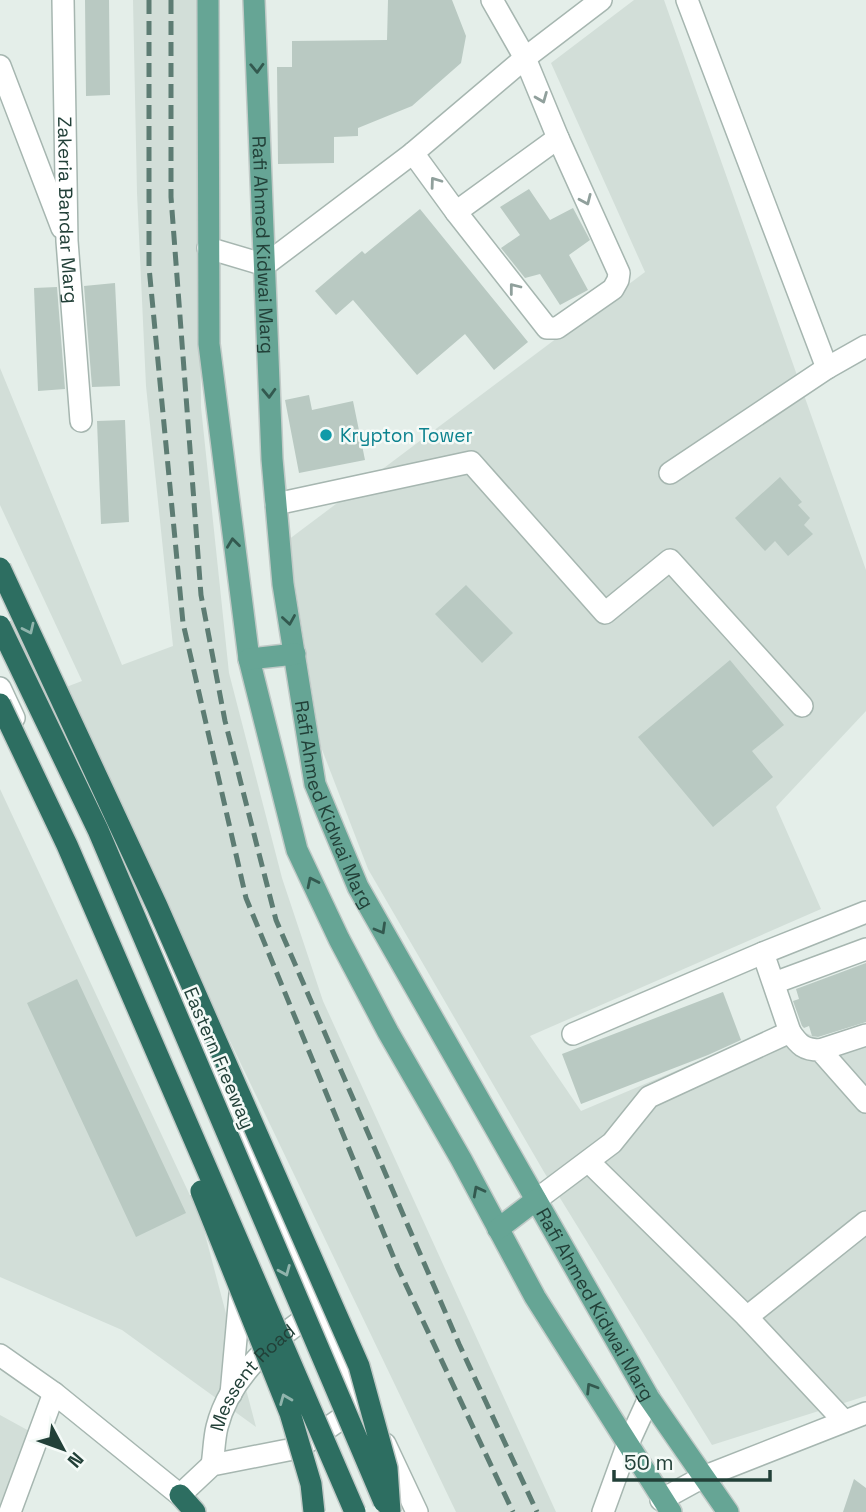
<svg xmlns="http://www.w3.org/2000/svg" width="866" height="1512" viewBox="0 0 866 1512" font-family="'Space Grotesk',sans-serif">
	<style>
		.built { fill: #d2ded8 }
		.building { fill: #b9c9c2 }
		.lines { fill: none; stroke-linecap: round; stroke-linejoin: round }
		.minor-casing { stroke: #a6b6b0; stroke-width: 24 }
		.major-casing { stroke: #c1cac7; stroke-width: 24 }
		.highway-casing { stroke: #c1cac7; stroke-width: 24 }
		.minor { stroke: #fff; stroke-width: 21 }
		.major { stroke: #66a595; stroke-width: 21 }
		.highway { stroke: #2d6e61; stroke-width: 21 }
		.rail { stroke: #5d7c73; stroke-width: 5; stroke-dasharray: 14 7; stroke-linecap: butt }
		.highway-bridge-casing { stroke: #c1cac7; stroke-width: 24; stroke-linecap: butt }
		.highway-bridge { stroke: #2d6e61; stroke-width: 21 }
		.oneway { stroke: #33594f }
		.oneway2 { stroke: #90a09c }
		.oneway3 { stroke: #90b4ac }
		.culture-dot { fill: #0f9aa8; stroke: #f4faf7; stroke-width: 2.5 }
		.labels { text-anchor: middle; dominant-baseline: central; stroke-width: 5; stroke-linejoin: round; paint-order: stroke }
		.street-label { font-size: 19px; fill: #224038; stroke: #f4faf7 }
		.culture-label { font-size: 19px; fill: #0d838f; stroke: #f4faf7; text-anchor: start }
	</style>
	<rect width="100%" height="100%" fill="#e4eee9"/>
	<path class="built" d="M 133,0 L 197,0 L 201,407 L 229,673 L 282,878 L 323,1001 L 556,1512 L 456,1512 L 61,689 L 82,681 L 0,505 L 0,368 L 122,665 L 173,646 L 146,386 L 137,193 Z
		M 634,0 L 664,0 L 866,570 L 866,711 L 776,807 L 821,909 L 530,1036 L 581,1111 L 784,1025 L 824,1040 L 866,1024 L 866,1396 L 712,1445 L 544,1172 L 368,869 L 321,747 L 288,540 L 645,272 L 551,63 Z
		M 0,789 L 201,1219 L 256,1427 L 122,1330 L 0,1277 Z
		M 0,1415 L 31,1432 L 21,1512 L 0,1512 Z"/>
	<path class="building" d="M 85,0 L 109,0 L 110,95 L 86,96 Z
		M 388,0 L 452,0 L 466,36 L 461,63 L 412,106 L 358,128 L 358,136 L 334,137 L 334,163 L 278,164 L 277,67 L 292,67 L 292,41 L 387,40 Z
		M 529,189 L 550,220 L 573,208 L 590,240 L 569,255 L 588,290 L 560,305 L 540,274 L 525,278 L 501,248 L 520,235 L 500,207 Z
		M 420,209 L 528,342 L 494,370 L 465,334 L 417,375 L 353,300 L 336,315 L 315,291 L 362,251 L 365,254 Z
		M 115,283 L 120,386 L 92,387 L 84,286 Z
		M 57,287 L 65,389 L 38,391 L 34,288 Z
		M 309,395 L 312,410 L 353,401 L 365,460 L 299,473 L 285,400 Z
		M 125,420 L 129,522 L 101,524 L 97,421 Z
		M 780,477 L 802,502 L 798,505 L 810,518 L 804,525 L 813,534 L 788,556 L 775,541 L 765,551 L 735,518 Z
		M 466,585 L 513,633 L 482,663 L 435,614 Z
		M 730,660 L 784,725 L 752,751 L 773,777 L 713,827 L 638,737 Z
		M 866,963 L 866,1022 L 818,1037 L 812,1036 L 809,1026 L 804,1028 L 802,1026 L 793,1001 L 799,999 L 796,989 Z
		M 77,979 L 186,1213 L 136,1237 L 27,1003 Z
		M 723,992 L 741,1040 L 708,1055 L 581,1104 L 562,1054 Z
		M 854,1479 L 866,1488 L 866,1512 L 843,1512 Z"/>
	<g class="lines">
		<defs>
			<g id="minor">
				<path id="s1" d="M 63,0 L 67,241 L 81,421"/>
				<path d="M 687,0 L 827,368"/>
				<path d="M 0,66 L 62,228"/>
				<path d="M 413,153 L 456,212 L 547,328 L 557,328 L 613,289 L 618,280 L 619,273 L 558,138 L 525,58 L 492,0"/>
				<path d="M 456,212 L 558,138"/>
				<path d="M 208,248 L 265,265 L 413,153 L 525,58 L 601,0"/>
				<path d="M 670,473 L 827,368 L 866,346"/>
				<path d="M 276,504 L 471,462 L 605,613 L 670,560 L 802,706"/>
				<path d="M 0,688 L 14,718"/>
				<path d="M 133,890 C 216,1059 279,1236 364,1403"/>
				<path d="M 763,953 L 790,1032"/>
				<path d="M 774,983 L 866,949"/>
				<path d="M 573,1034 L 763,953 L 866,912"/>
				<path d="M 820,1050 L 866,1035"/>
				<path d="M 589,1162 L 747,1317 L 844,1421"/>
				<path d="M 536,1200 L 612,1143 L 649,1097 L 790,1032 C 799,1045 804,1050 820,1050 L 866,1102"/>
				<path d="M 747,1317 L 866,1222"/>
				<path d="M 0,1355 L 54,1393 L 180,1495 L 212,1465 L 288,1450 L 303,1445 L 361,1405"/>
				<path d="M 231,1394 L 241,1283"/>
				<path d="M 385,1444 L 417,1512"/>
				<path id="s2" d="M 212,1465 C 214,1453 214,1439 217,1427 C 230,1375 276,1337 319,1309"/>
				<path d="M 661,1500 L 703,1477 L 866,1413"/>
				<path d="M 10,1512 L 54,1393"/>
				<path d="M 603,1512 L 627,1446 L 649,1398"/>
			</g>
			<g id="major">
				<path d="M 208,0 L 209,344 L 249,659 L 297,850 L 339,939 L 388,1032 L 461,1159 L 535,1297 L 671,1512"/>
				<path id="s3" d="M 254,0 L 272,459 L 283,584 L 315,784 L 358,887 L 649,1398 L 728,1512"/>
				<path d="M 249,659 L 295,654"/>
				<path d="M 498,1229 L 536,1200"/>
			</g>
			<path id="highway" d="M 180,1495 L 195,1512"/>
		</defs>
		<use href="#minor" class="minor-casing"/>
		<use href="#major" class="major-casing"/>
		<use href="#highway" class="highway-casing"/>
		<use href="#minor" class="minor"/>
		<use href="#major" class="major"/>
		<use href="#highway" class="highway"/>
		<path class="rail" d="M 149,0 L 149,267 L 183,623 L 246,898 L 398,1268 L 513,1512
			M 171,0 L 171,197 L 201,595 L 225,721 L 276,920 L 459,1344 L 537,1512"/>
		<defs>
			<path id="highway-bridge" d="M 0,568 L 157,906 L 359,1366 L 387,1468 L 390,1512
				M 0,626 L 98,830 L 384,1502
				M 0,704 L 67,845 L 355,1512
				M 201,1191 L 290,1413 L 311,1484 L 314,1512"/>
		</defs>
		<use href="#highway-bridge" class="highway-bridge-casing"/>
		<use href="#highway-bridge" class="highway-bridge"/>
	</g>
	<defs><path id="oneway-chevron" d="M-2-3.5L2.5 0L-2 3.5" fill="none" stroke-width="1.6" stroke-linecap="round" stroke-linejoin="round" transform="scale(1.75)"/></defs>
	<g class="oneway">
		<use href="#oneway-chevron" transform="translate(257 68) rotate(88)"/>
		<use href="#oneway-chevron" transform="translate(269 393) rotate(88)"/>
		<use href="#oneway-chevron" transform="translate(233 543) rotate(-97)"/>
		<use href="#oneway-chevron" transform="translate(289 620) rotate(81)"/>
		<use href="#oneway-chevron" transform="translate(312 882) rotate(-116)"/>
		<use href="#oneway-chevron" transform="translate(381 929) rotate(60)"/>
		<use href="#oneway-chevron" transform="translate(478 1191) rotate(-118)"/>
		<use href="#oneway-chevron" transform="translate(591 1388) rotate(-122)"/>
	</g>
	<g class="oneway2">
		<use href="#oneway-chevron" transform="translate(542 98) rotate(68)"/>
		<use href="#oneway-chevron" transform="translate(435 182) rotate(-126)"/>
		<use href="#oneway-chevron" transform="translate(586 200) rotate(66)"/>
		<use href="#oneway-chevron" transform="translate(514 288) rotate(-128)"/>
	</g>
	<g class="oneway3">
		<use href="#oneway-chevron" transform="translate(29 629) rotate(65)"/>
		<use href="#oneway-chevron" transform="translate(285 1271) rotate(67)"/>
		<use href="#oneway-chevron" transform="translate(285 1399) rotate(-112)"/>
	</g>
	<circle class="culture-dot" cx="326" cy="435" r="7"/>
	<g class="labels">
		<g class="street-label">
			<text stroke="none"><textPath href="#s1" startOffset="210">Zakeria Bandar Marg</textPath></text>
			<text stroke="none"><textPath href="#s3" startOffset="245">Rafi Ahmed Kidwai Marg</textPath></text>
			<text stroke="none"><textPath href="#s3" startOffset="812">Rafi Ahmed Kidwai Marg</textPath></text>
			<text transform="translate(219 1058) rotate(67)">Eastern Freeway</text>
			<text stroke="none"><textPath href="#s3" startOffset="1379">Rafi Ahmed Kidwai Marg</textPath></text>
			<text stroke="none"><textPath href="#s2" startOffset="100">Messent Road</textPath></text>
		</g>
		<g class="culture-label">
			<text x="340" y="435">Krypton Tower</text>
		</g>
	</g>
	<g transform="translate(63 1449) rotate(131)" stroke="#f4faf7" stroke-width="5" paint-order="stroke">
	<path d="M0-5L12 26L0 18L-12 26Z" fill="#224038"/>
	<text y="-10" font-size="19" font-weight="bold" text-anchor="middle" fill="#224038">N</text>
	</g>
	<path d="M614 1470v10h156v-10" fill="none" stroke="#224038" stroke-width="3.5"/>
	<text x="624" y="1470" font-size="21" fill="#224038" stroke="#f4faf7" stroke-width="5" paint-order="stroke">50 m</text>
</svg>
